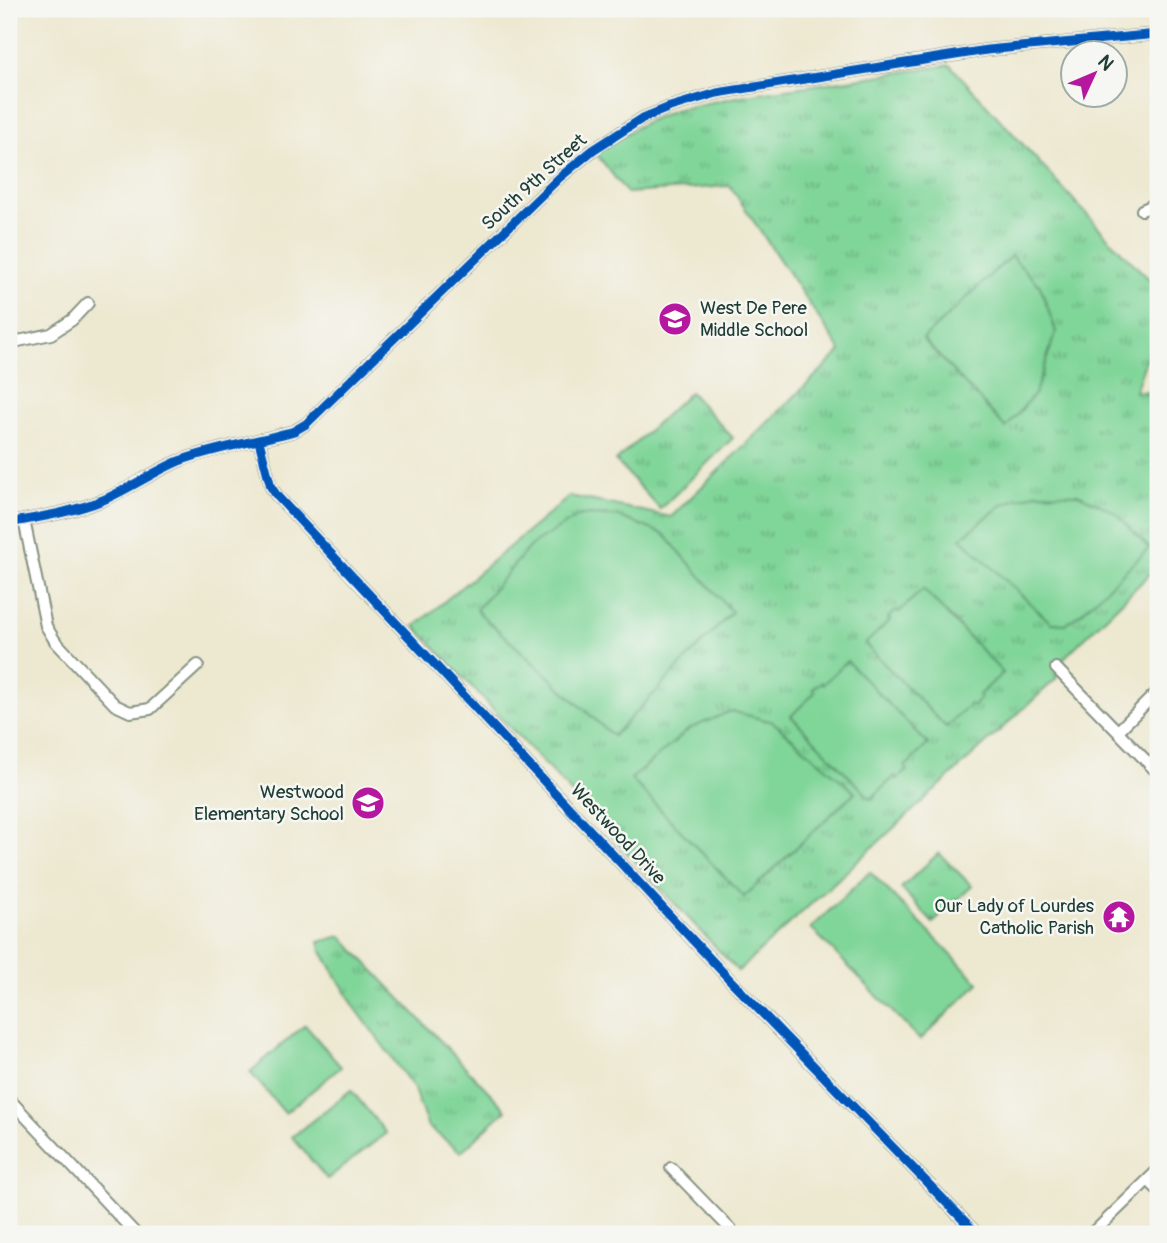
<svg xmlns="http://www.w3.org/2000/svg" width="1167" height="1243" viewBox="0 0 1167 1243" font-family="Pangolin,sans-serif">
	<style>
		.grass { fill: url(#grass-tufts); stroke: #508966; stroke-width: 2 }
		.pitch { fill: #80d599; stroke: #508966; stroke-width: 2 }
		.lines { fill: none; stroke-linecap: round; stroke-linejoin: round }
		.minor-casing { stroke: #869282; stroke-width: 14 }
		.minor { stroke: #fff; stroke-width: 10 }
		.cycleway-casing { stroke: #f6f6f2; stroke-width: 13 }
		.cycleway { stroke: #0057b8; stroke-width: 9 }
		.labels { text-anchor: middle; dominant-baseline: central; stroke-width: 5; stroke-linejoin: round; paint-order: stroke }
		.street-label { font-size: 19px; fill: #1f3d34; stroke: #f6f6f2 }
		.poi-label { font-size: 19px; fill: #1f3d34; stroke: #f6f6f2; text-anchor: end }
	</style>
	<defs>
		<pattern id="grass-tufts" width="24" height="20" patternUnits="userSpaceOnUse" patternTransform="scale(1.75)"><rect width="24" height="20" fill="#80d599"/><path d="M3 7l-1-3M5 7V3M7 7l1-3M15 17l-1-3M17 17v-4M19 17l1-3" fill="none" stroke="#68ae7e"/></pattern>
	</defs>
	<rect width="100%" height="100%" fill="#f6f6f2"/>
	<filter id="ink" filterUnits="userSpaceOnUse"><feTurbulence type="fractalNoise" baseFrequency=".0143" numOctaves="2"/><feDisplacementMap in="SourceGraphic" scale="14" xChannelSelector="R" yChannelSelector="G"/><feConvolveMatrix kernelMatrix="1 2 1 2 8 2 1 2 1" color-interpolation-filters="sRGB"/></filter>
	<filter id="wash" filterUnits="userSpaceOnUse"><feTurbulence type="fractalNoise" baseFrequency=".00686" numOctaves="4" result="noise"/><feDisplacementMap in="SourceGraphic" scale="28" xChannelSelector="R" yChannelSelector="G"/><feGaussianBlur stdDeviation="1.57" result="paint"/><feColorMatrix in="noise" values="0 0 0 0 0 0 0 0 0 0 0 0 0 0 0 0 0 1.4 0 .05"/><feComposite in="paint" operator="in"/></filter>
	<g filter="url(#wash)">
		<rect width="100%" height="100%" fill="#ede8d0"/>
		<path class="grass" d="M 950,65 L 1112,242 L 1158,288 L 1158,333 L 1150,348 L 1135,392 L 1158,391 L 1158,566 L 1064,658 L 1056,679 L 738,971 L 415,626 L 570,496 L 671,517 L 841,351 L 730,186 L 627,193 L 595,152 L 644,123 L 674,110 L 746,95 Z
			M 690,392 L 733,438 L 660,509 L 616,461 Z
			M 939,853 L 972,886 L 933,923 L 901,888 Z
			M 341,936 L 506,1110 L 461,1152 L 428,1127 L 413,1087 L 354,1006 L 321,950 L 319,942 Z"/>
		<path class="pitch" d="M 1011,256 L 1040,286 L 1056,332 L 1035,393 L 1006,428 L 923,339 Z
			M 1036,493 L 1078,494 L 1115,512 L 1149,548 L 1081,613 L 1066,624 L 1051,623 L 961,538 L 1003,504 Z
			M 580,515 L 617,516 L 664,534 L 732,612 L 613,736 L 476,610 L 530,546 Z
			M 923,589 L 1003,673 L 979,695 L 981,698 L 973,706 L 970,704 L 946,727 L 865,644 L 890,620 L 888,618 L 896,610 L 899,612 Z
			M 847,661 L 928,744 L 905,767 L 907,770 L 898,779 L 895,776 L 871,799 L 791,716 L 815,692 L 813,689 L 821,682 L 823,684 Z
			M 731,711 L 773,722 L 855,792 L 744,897 L 631,779 L 689,729 Z
			M 870,872 L 979,983 L 920,1040 L 811,928 Z
			M 305,1025 L 341,1067 L 285,1113 L 250,1072 Z
			M 351,1090 L 386,1133 L 327,1179 L 292,1137 Z"/>
	</g>
	<g filter="url(#ink)">
		<g class="lines">
			<defs>
				<path id="minor" d="M 1142,210 L 1158,203
					M 9,343 L 51,334 L 72,320 L 88,303
					M 259,441 L 271,487 L 277,496 L 732,982 L 977,1234
					M 24,520 L 46,626 L 55,641 L 115,705 L 130,712 L 150,709 L 198,665
					M 9,523 C 40,517 73,512 103,500 C 129,489 153,472 179,461 C 216,447 256,442 294,431 L 306,424 L 559,178 L 593,150 L 643,118 L 670,107 L 717,93 L 987,50 L 1158,34
					M 1056,668 L 1158,773
					M 1118,731 L 1158,691
					M 9,1099 L 136,1234
					M 671,1168 L 735,1234
					M 1148,1180 L 1158,1190
					M 1092,1234 L 1158,1170"/>
			</defs>
			<use href="#minor" class="minor-casing"/>
			<use href="#minor" class="minor"/>
			<defs>
				<path id="cycleway" d="M 259,441 L 271,487 L 277,496 L 732,982 L 977,1234
					M 9,523 C 40,517 73,512 103,500 C 129,489 153,472 179,461 C 216,447 256,442 294,431 L 306,424 L 559,178 L 593,150 L 643,118 L 670,107 L 717,93 L 987,50 L 1158,34"/>
			</defs>
			<use href="#cycleway" class="cycleway-casing"/>
			<use href="#cycleway" class="cycleway"/>
		</g>
	</g>
	<defs>
		<symbol id="school-disc" viewBox="-11 -11 22 22"><circle r="9.5" fill="#b5179e" stroke="#f6f6f2"/><path d="M0-5L7-2L0 1L-7-2ZM-4 1L0 2.5L4 1V4Q0 6-4 4Z" fill="#fff"/></symbol>
		<symbol id="temple-disc" viewBox="-11 -11 22 22"><circle r="9.5" fill="#b5179e" stroke="#f6f6f2"/><path d="M0-6L5-2H3V0L6.5 2.5H4V6H1.5V3h-3V6H-4V2.5H-6.5L-3 0V-2H-5Z" fill="#fff"/></symbol>
	</defs>
	<g fill-rule="evenodd">
		<use href="#school-disc" x="656" y="300" width="38" height="38"/>
		<use href="#school-disc" x="349" y="784" width="38" height="38"/>
		<use href="#temple-disc" x="1100" y="898" width="38" height="38"/>
	</g>
	<g class="labels">
		<g class="street-label">
			<text transform="translate(534 182) rotate(-42)">South 9th Street</text>
			<text transform="translate(618 834) rotate(47)">Westwood Drive</text>
		</g>
		<g class="poi-label">
			<text x="700" y="308" text-anchor="start">West De Pere<tspan x="700" dy="22">Middle School</tspan></text>
			<text x="344" y="792">Westwood<tspan x="344" dy="22">Elementary School</tspan></text>
			<text x="1094" y="906">Our Lady of Lourdes<tspan x="1094" dy="22">Catholic Parish</tspan></text>
		</g>
	</g>
	<rect width="1167" height="1243" fill="none" stroke="#f6f6f2" stroke-width="35"/>
	<g transform="translate(1094 74) rotate(46)"><circle r="33" fill="#f6f6f2" stroke="#a0aca6" stroke-width="2"/>
	<path d="M0-5L12 26L0 18L-12 26Z" fill="#b5179e"/>
	<text y="-10" font-size="19" font-weight="bold" text-anchor="middle" fill="#1f3d34">N</text>
	</g>
</svg>
